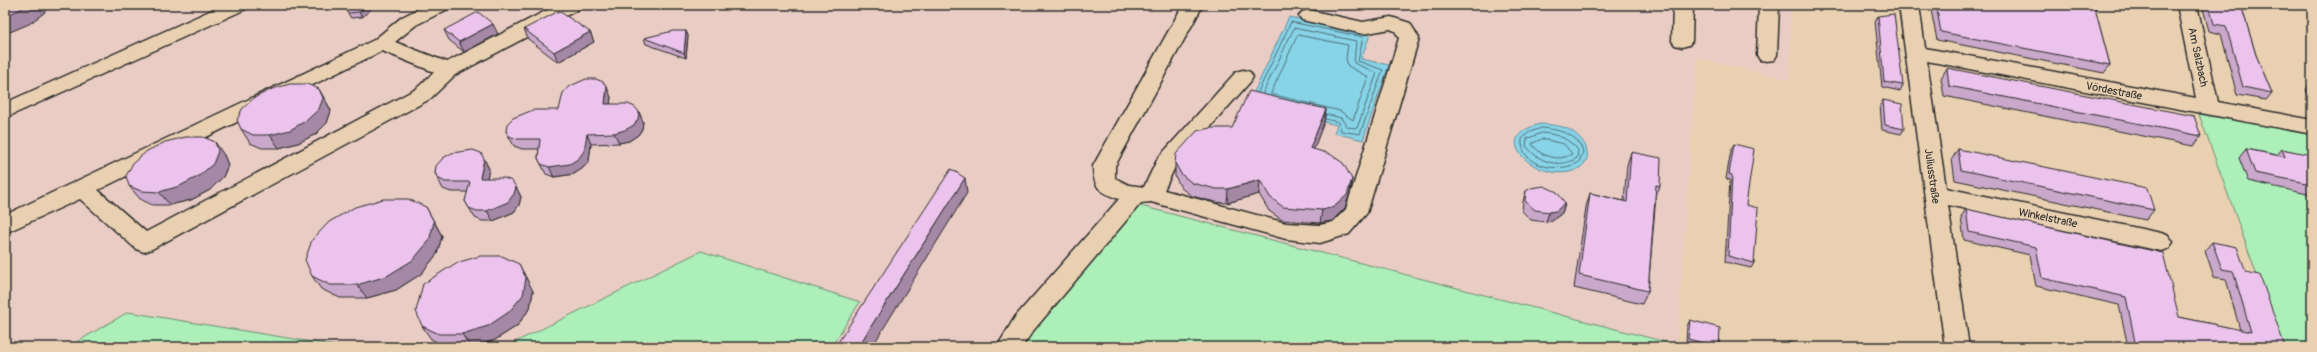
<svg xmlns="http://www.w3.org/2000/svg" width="2317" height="352" viewBox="0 0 2317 352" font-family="Pangolin,sans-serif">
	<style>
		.built { fill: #e9ccc3 }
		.green { fill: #acefb9; stroke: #6c8d72 }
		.water { fill: #87d3e7; stroke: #62909c }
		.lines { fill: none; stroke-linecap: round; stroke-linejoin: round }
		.shore { stroke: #506e76; stroke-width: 1 }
		.minor-casing { stroke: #2b2b2b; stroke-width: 3 }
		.minor { fill: #e8d0b1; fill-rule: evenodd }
		.wall { fill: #caa8cb; stroke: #2b2b2b }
		.shaded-wall { fill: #a488a5; stroke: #2b2b2b }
		.building { fill: #ebc3ec; stroke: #2b2b2b }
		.labels { text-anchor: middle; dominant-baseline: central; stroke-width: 3.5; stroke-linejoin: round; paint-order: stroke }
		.street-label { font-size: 11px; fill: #2b2b2b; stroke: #e8d0b1 }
	</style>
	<rect width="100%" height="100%" fill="#e8d0b1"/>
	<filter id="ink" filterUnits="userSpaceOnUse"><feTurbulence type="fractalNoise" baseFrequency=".025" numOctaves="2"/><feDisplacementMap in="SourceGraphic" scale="8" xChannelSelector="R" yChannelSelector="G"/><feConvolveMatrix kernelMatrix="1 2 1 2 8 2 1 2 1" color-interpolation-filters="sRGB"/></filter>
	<g filter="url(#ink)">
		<path class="built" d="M 5,5 L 1791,5 L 1790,80 L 1697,58 L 1677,345 L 1137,205 L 1018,347 L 831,347 L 859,302 L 701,251 L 505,347 L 343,347 L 128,312 L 68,347 L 17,347 L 12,340 L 5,344 Z"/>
		<path class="green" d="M 2199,114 L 2312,134 L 2312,347 L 2283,347 Z
			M 1137,205 L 1685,347 L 1018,347 Z
			M 701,251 L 860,302 L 831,347 L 505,347 Z
			M 128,312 L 343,347 L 68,347 Z"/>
		<path class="water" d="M 1289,17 L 1370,35 L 1361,59 L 1389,65 L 1363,140 L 1334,133 L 1337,125 L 1248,105 Z
			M 1541,124 C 1551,125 1560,125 1568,129 C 1590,140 1597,166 1569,172 C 1533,179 1487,136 1541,124 Z"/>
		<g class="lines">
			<path class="shore" d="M 1298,35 L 1348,45 L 1346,58 L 1348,66 L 1368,77 L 1353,120 L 1340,111 L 1271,94 Z
				M 1258,92 L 1291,22 L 1363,37 L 1358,61 L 1383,70 L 1360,134 L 1341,131 L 1339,122 L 1325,119
				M 1263,93 L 1294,28 L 1356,41 L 1354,63 L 1377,73 L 1357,128 L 1347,127 L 1341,118 L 1326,114
				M 1542,128 C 1559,130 1578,133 1583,152 L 1579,162 C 1560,174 1519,167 1522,139 L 1528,133 Z
				M 1542,133 C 1557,134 1568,138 1578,150 L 1577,158 C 1558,169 1539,162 1526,146 L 1527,139 Z
				M 1542,139 L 1564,144 L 1572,154 C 1558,162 1541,157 1532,144 Z"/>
			<defs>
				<path id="minor" d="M 223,5 L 249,5 L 246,9 L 5,118 L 5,103 Z
					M 426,5 L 451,5 L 448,9 L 416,25 L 395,42 L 447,62 L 557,5 L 582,5 L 579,9 L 455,75 L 430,99 L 152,249 L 144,252 L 136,249 L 80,199 L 5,233 L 5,215 L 374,40 L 402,17 ZM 382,51 L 434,72 L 416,89 L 146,232 L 98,190 Z
					M 1183,5 L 1203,5 L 1115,166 L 1115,178 L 1129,185 L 1144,187 L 1158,158 L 1236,72 L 1243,70 L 1250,72 L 1253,77 L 1250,82 L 1175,167 L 1164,190 L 1286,223 L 1320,225 L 1333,222 L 1346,209 L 1399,38 L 1395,31 L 1390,29 L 1363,34 L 1302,20 L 1299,16 L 1302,12 L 1309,10 L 1363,22 L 1391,17 L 1410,23 L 1419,38 L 1367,213 L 1349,234 L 1320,243 L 1286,239 L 1151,202 L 1141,203 L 1033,331 L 1022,347 L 997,347 L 1015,317 L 1119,199 C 1099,192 1093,187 1093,166 Z
					M 1673,5 L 1693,5 L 1692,41 L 1689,45 L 1682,47 L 1675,45 L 1672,41 Z
					M 1759,5 L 1779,5 L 1777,55 L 1774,60 L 1767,61 L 1760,60 L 1757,55 Z
					M 1899,5 L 1919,5 L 1925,48 L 2196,98 L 2177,5 L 2197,5 L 2218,102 L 2312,120 L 2312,134 L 1927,61 L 1946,188 L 2161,233 L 2169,236 L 2173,242 L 2169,248 L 2161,251 L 1948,205 L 1969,347 L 1945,347 Z"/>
			</defs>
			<use href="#minor" class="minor-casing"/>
			<use href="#minor" class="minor"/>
		</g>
		<path class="wall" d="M 342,5 L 372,5 L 369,12 L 362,17 L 351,18 Z
			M 1930,5 L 2094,5 L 2110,65 L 2104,73 L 1937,40 Z
			M 2202,5 L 2241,5 L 2256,55 L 2272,93 L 2266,100 L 2237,95 L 2221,34 L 2209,31 Z
			M 2296,5 L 2312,5 L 2312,8 Z
			M 1878,16 L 1903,85 L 1900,91 L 1882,87 L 1875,21 Z
			M 524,29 L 590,32 L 594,42 L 558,62 L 528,39 Z
			M 444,30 L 498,34 L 464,52 L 449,40 Z
			M 686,31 L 688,36 L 686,58 L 646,44 L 644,38 Z
			M 1947,68 L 2201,136 L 2193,146 L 1944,96 L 1941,78 Z
			M 2310,84 L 2312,85 L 2312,103 L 2306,90 Z
			M 611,97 L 610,104 L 639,112 L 643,122 L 642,129 L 638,135 L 629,141 L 619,143 L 591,144 L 589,161 L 583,168 L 574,174 L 554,177 L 546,174 L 538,158 L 539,149 L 522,149 L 514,146 L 506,131 L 559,110 Z
			M 1883,100 L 1904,129 L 1901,134 L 1882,130 L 1880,105 Z
			M 327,103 L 331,111 L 327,123 L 316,134 L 298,143 L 279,148 L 262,148 L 250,143 L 241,129 Z
			M 1326,109 L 1324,122 L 1313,149 L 1352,179 L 1350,192 L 1345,208 L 1332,221 L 1320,223 L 1282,220 L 1269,211 L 1259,194 L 1227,203 L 1215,202 L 1192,196 L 1181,188 L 1175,176 L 1175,163 L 1232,128 Z
			M 1734,144 L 1746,205 L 1754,263 L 1751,268 L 1725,262 L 1730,180 L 1726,179 L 1731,150 Z
			M 1958,149 L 2154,210 L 2146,220 L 1955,180 L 1952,159 Z
			M 2246,149 L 2277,155 L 2282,149 L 2312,157 L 2312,195 L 2248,181 L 2239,158 Z
			M 1631,152 L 1660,186 L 1656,196 L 1648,291 L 1642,304 L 1574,288 L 1586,207 L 1590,193 L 1624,201 L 1627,165 Z
			M 224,155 L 228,165 L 223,177 L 210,190 L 191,200 L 170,205 L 152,205 L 140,199 L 129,186 Z
			M 484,159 L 489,169 L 487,178 L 516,187 L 521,197 L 519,205 L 514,212 L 493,221 L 482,221 L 475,218 L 465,201 L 468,192 L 451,192 L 443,189 L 435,173 Z
			M 1526,191 L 1565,203 L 1562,213 L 1552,221 L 1546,222 L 1531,220 L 1522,211 L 1523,201 Z
			M 1966,209 L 2179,317 L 2240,330 L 2226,279 L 2214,277 L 2205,250 L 2212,242 L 2246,272 L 2285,347 L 2128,347 L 2119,305 L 2036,286 L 2030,255 L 1964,240 L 1961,217 Z
			M 434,221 L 442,236 L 437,254 L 421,274 L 396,290 L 367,298 L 340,298 L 321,289 L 312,276 Z
			M 533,291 L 530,308 L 517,326 L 495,340 L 472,347 L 447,347 L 431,339 L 422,326 Z
			M 1690,320 L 1719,347 L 1696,347 L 1686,344 L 1687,326 Z
			M 1788,342 L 1810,347 L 1785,347 Z"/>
		<path class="shaded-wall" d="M 26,5 L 49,5 L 44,13 L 29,24 L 10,32 L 5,33 L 5,16 Z
			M 367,5 L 372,5 L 369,12 L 362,17 L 359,12 Z
			M 493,24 L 498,34 L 464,52 L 459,42 Z
			M 686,31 L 688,36 L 686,58 L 684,53 Z
			M 590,32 L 594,42 L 558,62 L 554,52 Z
			M 607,87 L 611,97 L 609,114 L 605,104 Z
			M 319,89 L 327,103 L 331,111 L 327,123 L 316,134 L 298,143 L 279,148 L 270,135 Z
			M 1326,109 L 1324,122 L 1309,162 L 1310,148 Z
			M 639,112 L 643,122 L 642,129 L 638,135 L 629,141 L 619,143 L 614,133 Z
			M 587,134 L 591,144 L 589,161 L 583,168 L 574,174 L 554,177 L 549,167 Z
			M 215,142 L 224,155 L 228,165 L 223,177 L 210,190 L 191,200 L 170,205 L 159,192 Z
			M 484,159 L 489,169 L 485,188 L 480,178 Z
			M 965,178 L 967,193 L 872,347 L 858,347 Z
			M 1352,179 L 1350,192 L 1345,208 L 1332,221 L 1320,223 L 1322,210 Z
			M 1260,180 L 1259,194 L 1227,203 L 1228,189 Z
			M 516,187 L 521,197 L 519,205 L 514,212 L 493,221 L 487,211 Z
			M 1565,203 L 1562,213 L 1552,221 L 1546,222 L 1549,212 Z
			M 426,207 L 442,236 L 437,254 L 421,274 L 396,290 L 367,298 L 357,285 Z
			M 519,264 L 533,291 L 530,308 L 517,326 L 495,340 L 472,347 L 470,347 L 462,334 Z"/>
		<path class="building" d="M 5,5 L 26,5 L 19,10 L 5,16 Z
			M 343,5 L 367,5 L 366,7 L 359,12 L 348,13 Z
			M 1936,5 L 2094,5 L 2110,65 L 1941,32 Z
			M 2209,5 L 2241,5 L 2256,55 L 2272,93 L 2243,87 L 2226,26 L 2214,24 Z
			M 559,11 L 590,32 L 554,52 L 524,29 Z
			M 478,12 L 493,24 L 459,42 L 444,30 Z
			M 1894,14 L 1903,85 L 1884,82 L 1878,16 Z
			M 673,31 L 686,31 L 684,53 L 644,38 Z
			M 1947,68 L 2194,116 L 2201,136 L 1949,86 Z
			M 586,79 L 596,79 L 603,82 L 607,87 L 605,104 L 628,104 L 635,107 L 639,112 L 638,119 L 634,125 L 625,130 L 614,133 L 587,134 L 584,151 L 579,158 L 570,164 L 549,167 L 541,164 L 538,158 L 540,139 L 517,139 L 509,136 L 506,131 L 507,124 L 513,118 L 533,110 L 559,110 L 563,93 L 568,87 Z
			M 290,84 L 307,84 L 319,89 L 323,98 L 319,109 L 307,120 L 290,130 L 270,135 L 253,135 L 241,129 L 237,120 L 242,109 L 254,98 L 272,89 Z
			M 1249,91 L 1326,109 L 1310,148 L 1330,154 L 1343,163 L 1352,179 L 1347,195 L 1334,207 L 1322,210 L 1283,207 L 1270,197 L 1260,180 L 1228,189 L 1216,189 L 1192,183 L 1181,174 L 1175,163 L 1176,154 L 1197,131 L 1210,128 L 1232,128 Z
			M 1883,100 L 1902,104 L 1904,129 L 1885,125 Z
			M 186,137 L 203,137 L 215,142 L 218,151 L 213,164 L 199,176 L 180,186 L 159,192 L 141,191 L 129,186 L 126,176 L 133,163 L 147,151 L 165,142 Z
			M 1734,144 L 1754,149 L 1746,205 L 1758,208 L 1754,263 L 1728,256 L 1732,175 L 1729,174 Z
			M 1958,149 L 2069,172 L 2147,188 L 2154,210 L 1961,170 Z
			M 2246,149 L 2285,157 L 2282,149 L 2311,155 L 2312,157 L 2312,184 L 2255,173 Z
			M 473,150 L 481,153 L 484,159 L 480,178 L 504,178 L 512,181 L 516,187 L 514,194 L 508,202 L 487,211 L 477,211 L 469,208 L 465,201 L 470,182 L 445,182 L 438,178 L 435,173 L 436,166 L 443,158 L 452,153 Z
			M 1631,152 L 1661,158 L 1660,186 L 1656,185 L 1648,291 L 1579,275 L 1590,193 L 1627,202 Z
			M 951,169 L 965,178 L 858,347 L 835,347 Z
			M 1544,186 L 1557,192 L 1565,203 L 1556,211 L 1549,212 L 1535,210 L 1525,201 L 1526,191 L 1531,188 Z
			M 383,199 L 408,199 L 426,207 L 434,222 L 429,241 L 413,260 L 387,276 L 357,285 L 330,285 L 312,276 L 305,260 L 312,240 L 329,222 L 355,207 Z
			M 1966,209 L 2163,253 L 2179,317 L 2251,332 L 2233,271 L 2222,269 L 2212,242 L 2237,247 L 2246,272 L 2260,275 L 2285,347 L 2136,347 L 2126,297 L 2042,278 L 2036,247 L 1969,232 Z
			M 480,256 L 502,256 L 519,264 L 526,278 L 523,295 L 509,312 L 488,326 L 462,334 L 439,334 L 422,326 L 416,311 L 423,284 L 456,263 Z
			M 1690,320 L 1720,328 L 1719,347 L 1688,339 Z
			M 1788,342 L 1810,347 L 1788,347 Z"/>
	</g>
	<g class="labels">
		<g class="street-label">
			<text transform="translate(2198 57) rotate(78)">Am Salzbach</text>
			<text transform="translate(2114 91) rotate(11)">Vördestraße</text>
			<text transform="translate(1932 176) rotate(82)">Juliusstraße</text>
			<text transform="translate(2048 218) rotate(12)">Winkelstraße</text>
		</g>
	</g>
	<rect width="2317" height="352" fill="none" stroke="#e8d0b1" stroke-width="20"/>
	<rect x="10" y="10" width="2297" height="332" fill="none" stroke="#2b2b2b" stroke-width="1.5" filter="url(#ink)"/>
</svg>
